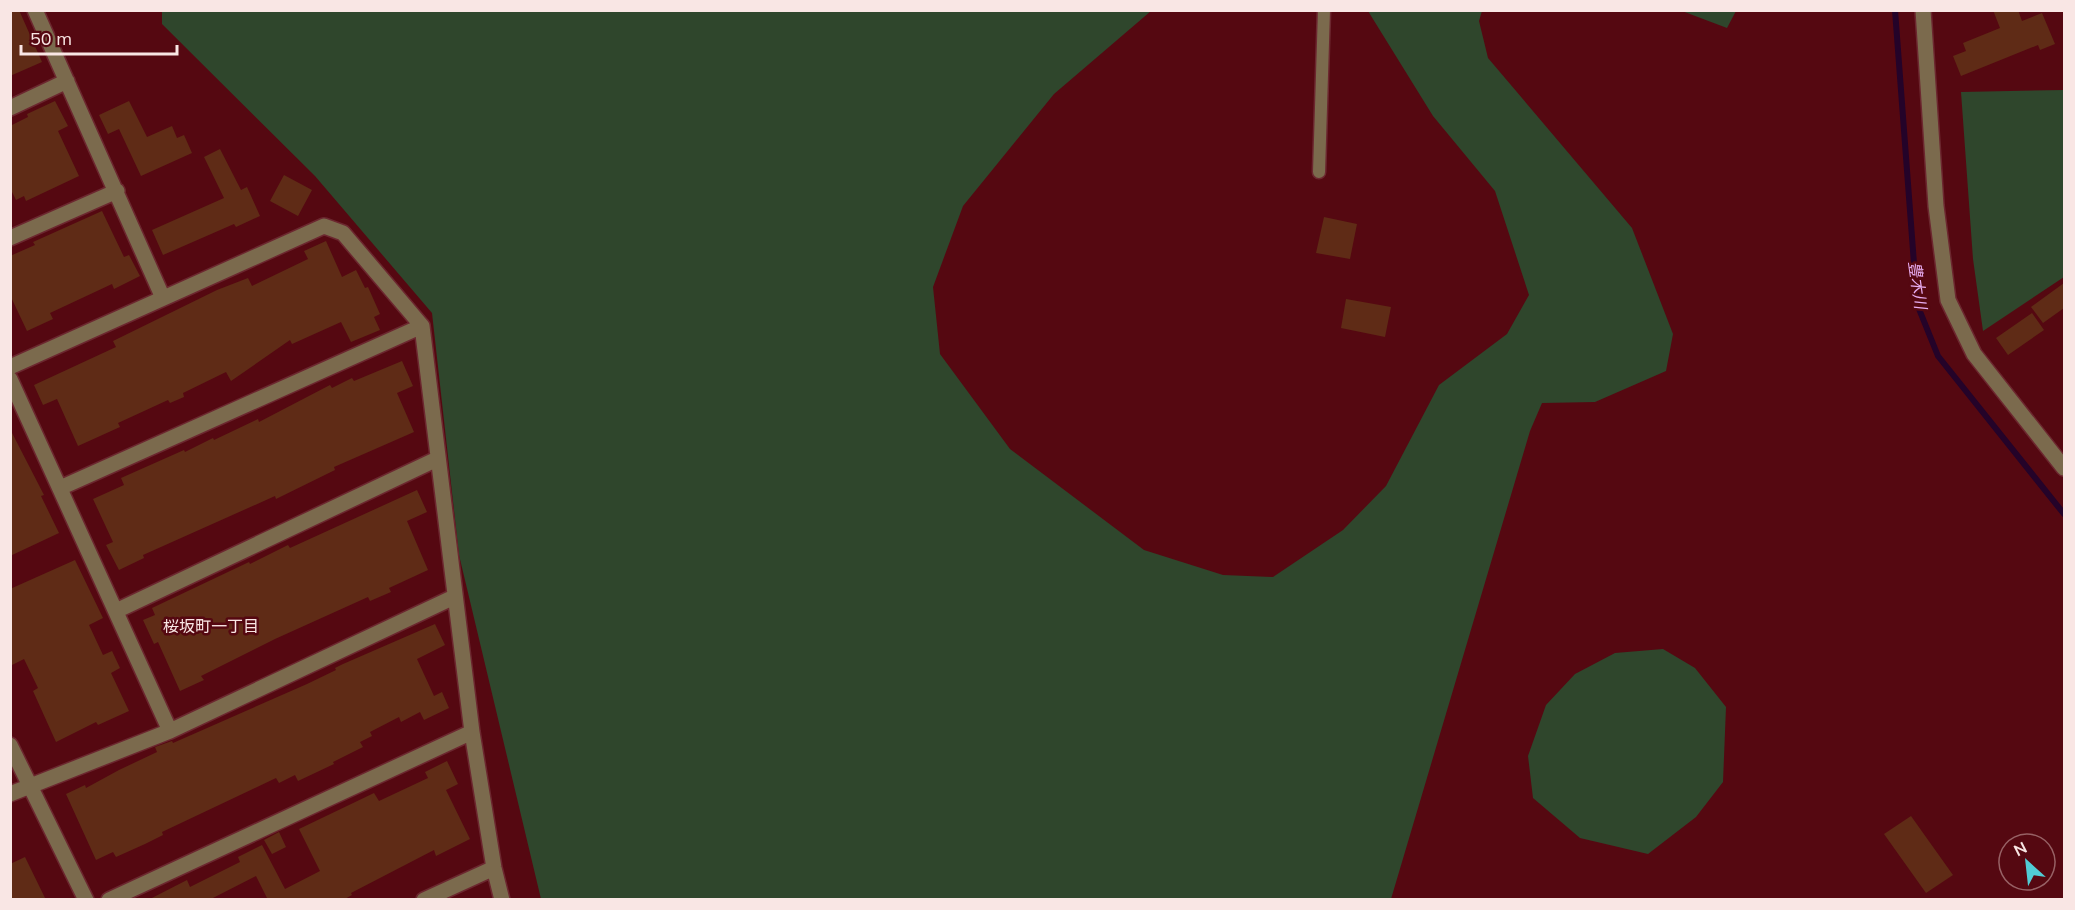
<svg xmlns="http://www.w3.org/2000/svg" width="2075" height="910" viewBox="0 0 2075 910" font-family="Mulish,'Noto Sans JP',sans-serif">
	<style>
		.green { fill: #2f462c }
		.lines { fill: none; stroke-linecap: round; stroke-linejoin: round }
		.stream { stroke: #240329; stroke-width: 6 }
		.building { fill: #5f2b16 }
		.service-casing { stroke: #6c272f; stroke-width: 15 }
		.minor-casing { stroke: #6c272f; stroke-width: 18 }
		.service { stroke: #7b6a4d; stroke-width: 12 }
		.minor { stroke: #7b6a4d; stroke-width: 15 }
		.labels { text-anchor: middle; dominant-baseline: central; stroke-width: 5; stroke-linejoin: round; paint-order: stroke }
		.water-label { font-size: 16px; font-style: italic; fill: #e8adf1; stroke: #550811 }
		.neighbourhood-label { font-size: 16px; fill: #f9e6e4; stroke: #550811 }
	</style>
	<rect width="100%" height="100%" fill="#550811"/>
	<path class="green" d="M 162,11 L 1151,11 L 1054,94 L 963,206 L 933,287 L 940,354 L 1010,449 L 1144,550 L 1223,575 L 1273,577 L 1343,530 L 1386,486 L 1439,385 L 1507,334 L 1529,295 L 1495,191 L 1433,116 L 1368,11 L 1482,11 L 1479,21 L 1488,58 L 1632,228 L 1673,334 L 1666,371 L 1595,402 L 1542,403 L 1530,431 L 1391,899 L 541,899 L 459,555 L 432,313 L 315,176 L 162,24 Z
		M 1682,11 L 1736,11 L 1727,28 Z
		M 2064,90 L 2064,277 L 1983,331 L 1973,259 L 1961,92 Z
		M 1663,649 L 1695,668 L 1726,707 L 1723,782 L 1696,817 L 1648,854 L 1580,838 L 1533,798 L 1528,756 L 1546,705 L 1575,674 L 1615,653 Z"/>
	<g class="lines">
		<path class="stream" d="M 1895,10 L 1917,304 L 1938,356 L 2064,514"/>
	</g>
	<path class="building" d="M 10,10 L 19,10 L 42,62 L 10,76 Z
		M 1993,10 L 2018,10 L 2022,21 L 2042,13 L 2055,44 L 2040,50 L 2038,45 L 1961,76 L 1953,56 L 1966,51 L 1963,43 L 2000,28 Z
		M 55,101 L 68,126 L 58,131 L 79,176 L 26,201 L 24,196 L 16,200 L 10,188 L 10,126 L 28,117 L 27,114 Z
		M 129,101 L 147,137 L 172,126 L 177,138 L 184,135 L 192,153 L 141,176 L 119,129 L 108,134 L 99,115 Z
		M 220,149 L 241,190 L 247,187 L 260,216 L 236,227 L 234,224 L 163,255 L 152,230 L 224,198 L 204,157 Z
		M 284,175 L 312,190 L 298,216 L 270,201 Z
		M 102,211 L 124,257 L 129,255 L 140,276 L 114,289 L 112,284 L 50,313 L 53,319 L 27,331 L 10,295 L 10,256 L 35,245 L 33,242 Z
		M 1324,217 L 1357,224 L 1350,259 L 1316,253 Z
		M 326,241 L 342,277 L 356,270 L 365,288 L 368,287 L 380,314 L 374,317 L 380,330 L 351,342 L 341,322 L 292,344 L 290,340 L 231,381 L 226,372 L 183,393 L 184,397 L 170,403 L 168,400 L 118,423 L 120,427 L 78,446 L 57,399 L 43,405 L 34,385 L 116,347 L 113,341 L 217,290 L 248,278 L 252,286 L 308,259 L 304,251 Z
		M 2064,283 L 2064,308 L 2043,323 L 2031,307 Z
		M 1346,299 L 1391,307 L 1385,337 L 1341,328 Z
		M 2032,313 L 2044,330 L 2008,355 L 1996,338 Z
		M 402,361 L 413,386 L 397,393 L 414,432 L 334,467 L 335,470 L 276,499 L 275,496 L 143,555 L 144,558 L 119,570 L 106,545 L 113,542 L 93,499 L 124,485 L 121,478 L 184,450 L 185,452 L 213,438 L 214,440 L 258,419 L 259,422 L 330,385 L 332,388 L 352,378 L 354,381 Z
		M 10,429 L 44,495 L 41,496 L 59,533 L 10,556 Z
		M 417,490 L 427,512 L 407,521 L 428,570 L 389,588 L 391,592 L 370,601 L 368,597 L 275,639 L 201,676 L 204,680 L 180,691 L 158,642 L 154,644 L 143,620 L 155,615 L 152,608 L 249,562 L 250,564 L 288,545 L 290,548 Z
		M 75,560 L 103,618 L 89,625 L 103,655 L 112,651 L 120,668 L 111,673 L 129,711 L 98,725 L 96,722 L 56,742 L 33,691 L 38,688 L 24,659 L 10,666 L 10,589 Z
		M 435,624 L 445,645 L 417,659 L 434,696 L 442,692 L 449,708 L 424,720 L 420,712 L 401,722 L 399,717 L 370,732 L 372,736 L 360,742 L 363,747 L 333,762 L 334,764 L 298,781 L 295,775 L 279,783 L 276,778 L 162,832 L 163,835 L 145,844 L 116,857 L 113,852 L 96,860 L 66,794 L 85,785 L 86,788 L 119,770 L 157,752 L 155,747 L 172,741 L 173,743 L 307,684 L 336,670 L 335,668 L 343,664 Z
		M 447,761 L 458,784 L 446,790 L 470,839 L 436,856 L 434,850 L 351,893 L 352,895 L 343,900 L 265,900 L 267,898 L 256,876 L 209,900 L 148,900 L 187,880 L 190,887 L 240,862 L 238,857 L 262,845 L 285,889 L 320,871 L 299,829 L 374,793 L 379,801 L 428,778 L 425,772 Z
		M 1911,816 L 1953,875 L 1926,893 L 1884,834 Z
		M 279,832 L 286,847 L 272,854 L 264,840 Z
		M 25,857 L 46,900 L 10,900 L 10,864 Z"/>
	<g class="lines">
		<defs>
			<path id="service" d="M 1319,172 L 1324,10"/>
			<path id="minor" d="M 35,10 L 163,298
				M 1923,10 L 1936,206 L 1948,300 L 1974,354 L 2064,468
				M 10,108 L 67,81
				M 10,238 L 117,191
				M 10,367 L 324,226 L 343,233 L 422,326 L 472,732 L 494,868 L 502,900
				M 10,379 L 170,731
				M 60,488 L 422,326
				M 116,611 L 437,459
				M 10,745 L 86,900
				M 10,794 L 170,731 L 454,597
				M 109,900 L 472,732
				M 424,900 L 494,868"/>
		</defs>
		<use href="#service" class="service-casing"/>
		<use href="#minor" class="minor-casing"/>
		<use href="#service" class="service"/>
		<use href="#minor" class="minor"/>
	</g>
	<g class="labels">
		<g class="water-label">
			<text transform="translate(1918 285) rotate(82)">豊木川</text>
		</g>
		<g class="neighbourhood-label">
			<text x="211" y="626">桜坂町一丁目</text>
		</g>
	</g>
	<rect width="2075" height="910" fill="none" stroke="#f9e6e4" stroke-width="24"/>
	<g transform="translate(2027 862) rotate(333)"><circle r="28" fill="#550811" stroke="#976165" stroke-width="1.5"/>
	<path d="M0-4.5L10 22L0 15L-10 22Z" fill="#51ccd5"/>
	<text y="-9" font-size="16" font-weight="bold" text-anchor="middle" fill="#f9e6e4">N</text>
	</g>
	<path d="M21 45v9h156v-9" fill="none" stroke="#f9e6e4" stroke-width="3"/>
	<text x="30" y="45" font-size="18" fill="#f9e6e4" stroke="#550811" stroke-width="4.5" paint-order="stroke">50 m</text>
</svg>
